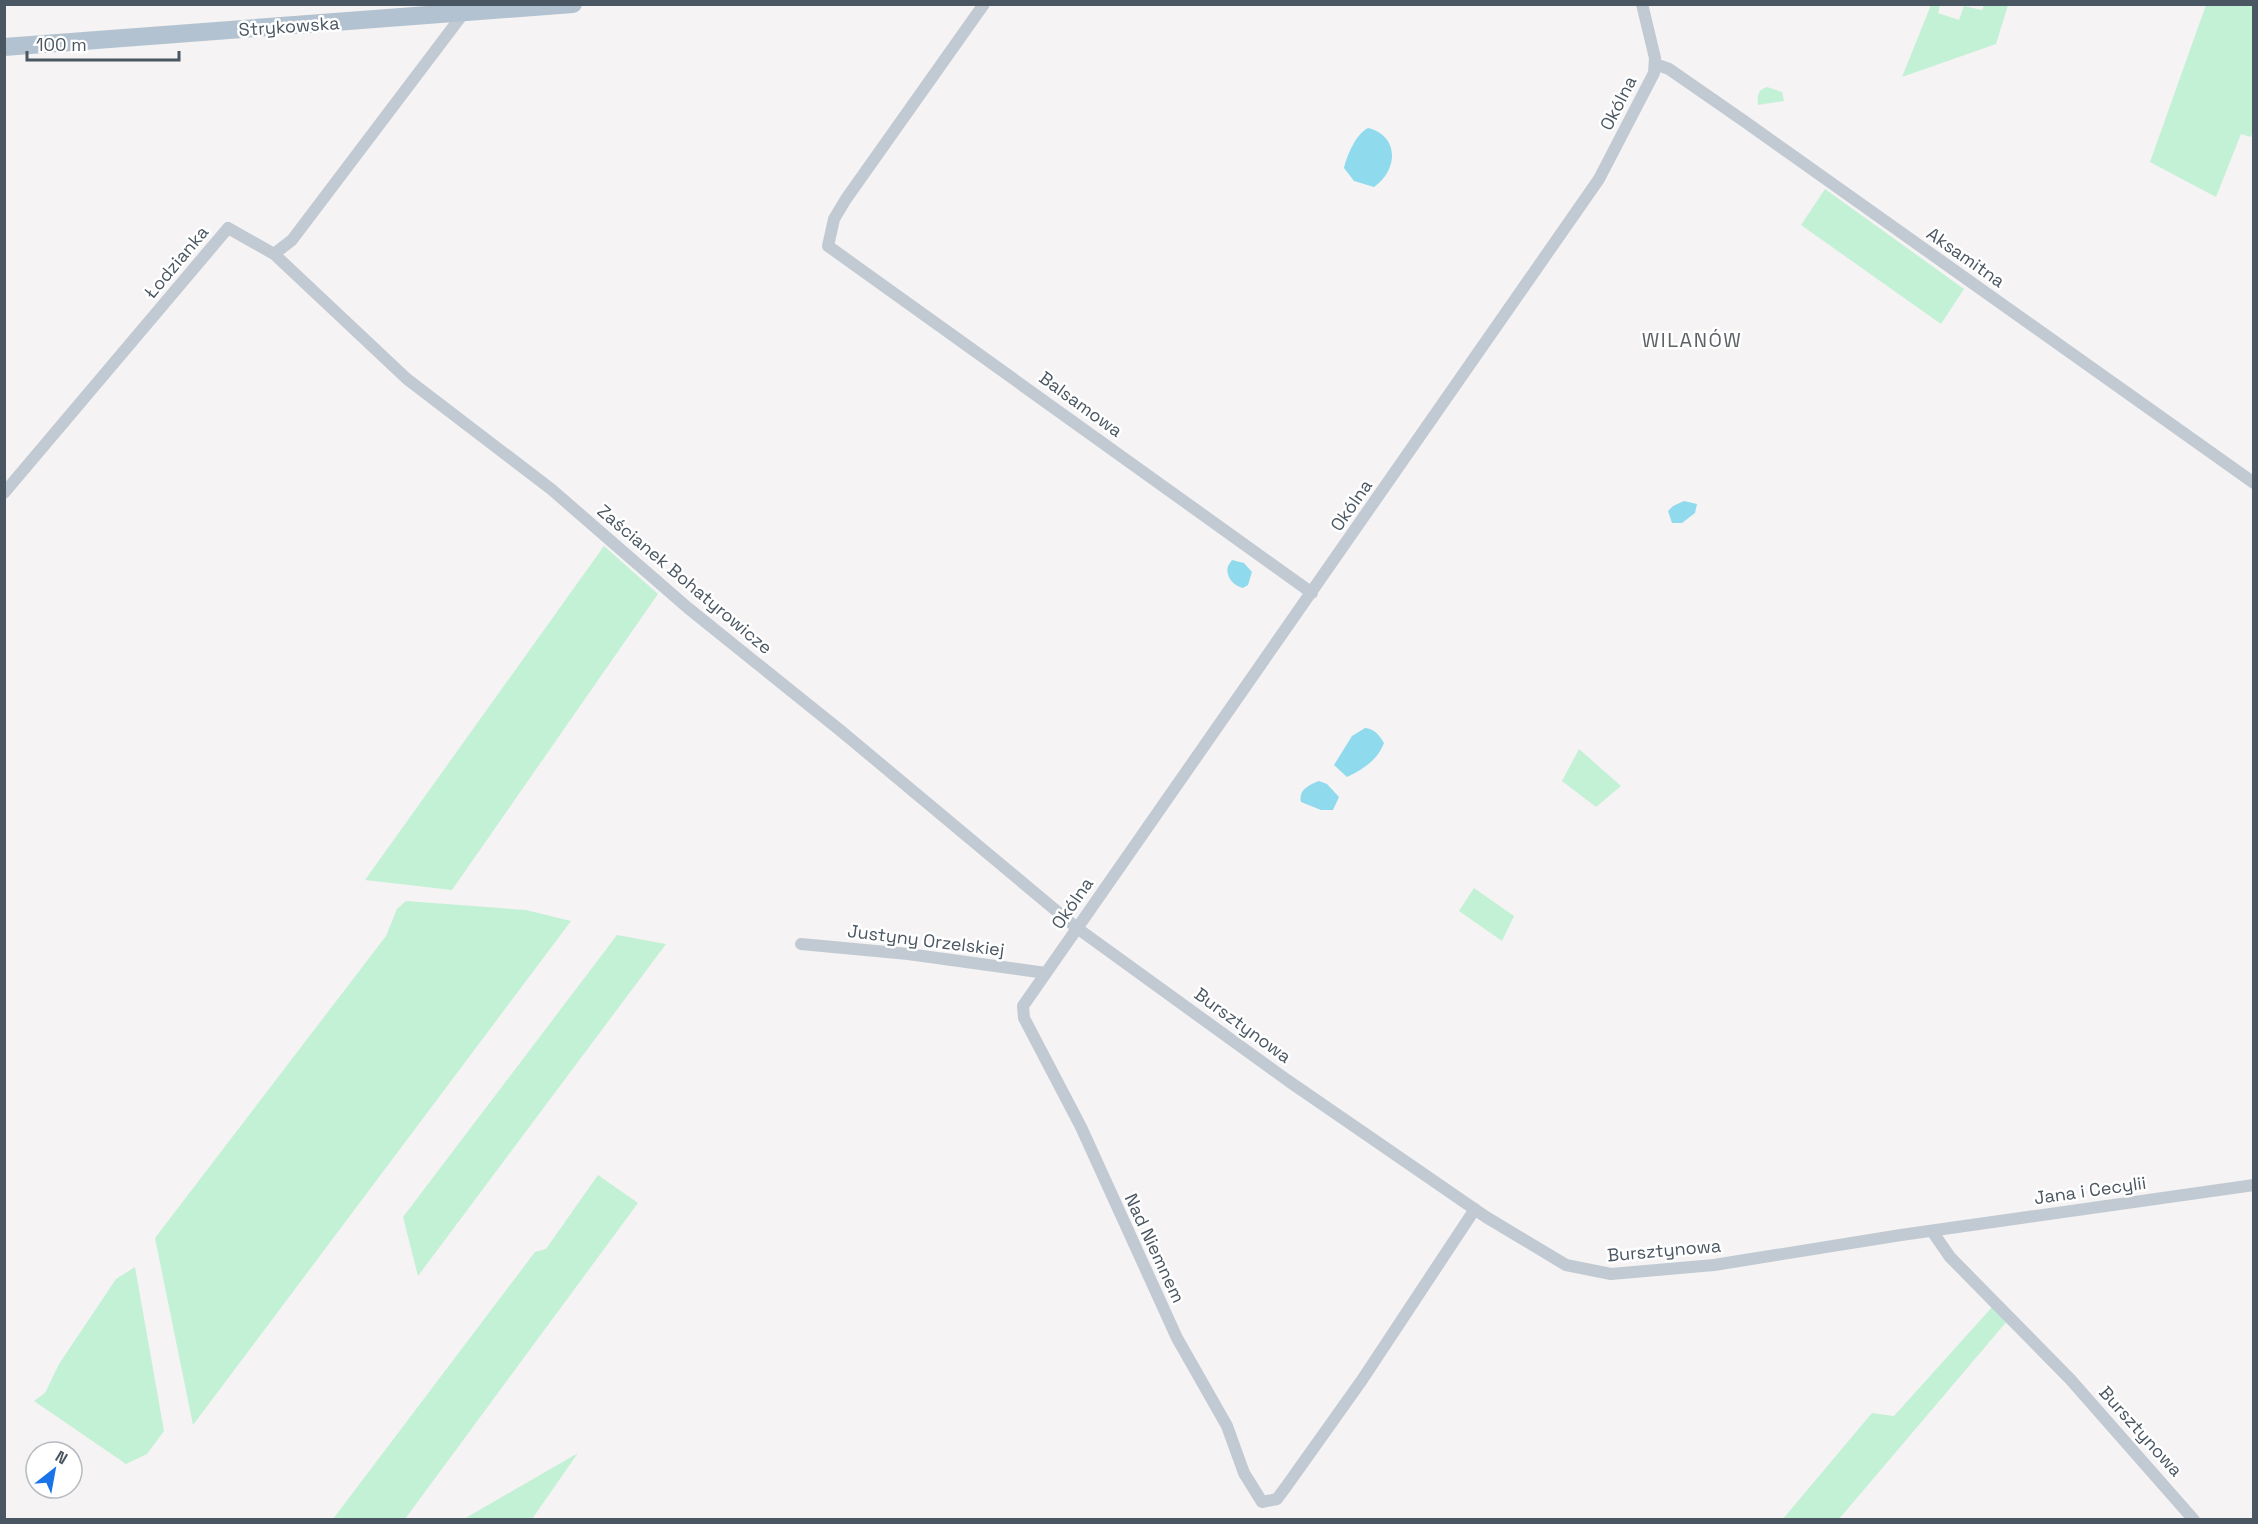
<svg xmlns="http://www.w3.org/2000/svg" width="2258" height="1524" viewBox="0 0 2258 1524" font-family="'Space Grotesk',sans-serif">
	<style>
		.green { fill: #c3f1d5 }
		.water { fill: #90daee }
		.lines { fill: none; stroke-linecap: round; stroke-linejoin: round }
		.minor { stroke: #c1cad2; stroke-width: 12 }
		.primary { stroke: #b3c2d1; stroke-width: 18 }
		.labels { text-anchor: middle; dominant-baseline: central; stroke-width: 5; stroke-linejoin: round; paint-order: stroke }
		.street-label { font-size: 18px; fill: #4a5661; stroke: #fff }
		.neighbourhood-label { font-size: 20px; letter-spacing: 1.5px; fill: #5f6368; stroke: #fff }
	</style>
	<rect width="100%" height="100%" fill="#f5f3f3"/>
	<path class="green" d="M 1931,5 L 1940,5 L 1938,13 L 1959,20 L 1964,6 L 1982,10 L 1984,5 L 2008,5 L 1996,44 L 1902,77 Z
		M 2206,5 L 2253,5 L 2253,129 L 2251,137 L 2241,134 L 2216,197 L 2150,162 Z
		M 1767,87 L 1782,92 L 1784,101 L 1758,105 C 1757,95 1758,90 1767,87 Z
		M 1825,189 L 1964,289 L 1941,324 L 1801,225 Z
		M 604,546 L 658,594 L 452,890 L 365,880 Z
		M 1579,749 L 1621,786 L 1596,807 L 1562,781 Z
		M 1474,888 L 1514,916 L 1502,941 L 1459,911 Z
		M 406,901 L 526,910 L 571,921 L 193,1425 L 155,1238 L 386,936 L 397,909 Z
		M 617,935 L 666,944 L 418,1276 L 403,1217 Z
		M 598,1175 L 638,1203 L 405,1519 L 333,1519 L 535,1252 L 546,1249 Z
		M 135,1267 L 164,1431 L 147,1454 L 126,1464 L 34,1401 L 45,1393 L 59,1364 L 116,1279 Z
		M 1994,1305 L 2008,1320 L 1839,1519 L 1782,1520 L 1872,1413 L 1894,1416 Z
		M 578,1453 L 532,1519 L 464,1519 Z"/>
	<path class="water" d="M 1368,128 C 1400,136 1398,170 1374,187 L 1354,181 L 1344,168 C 1347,155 1356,134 1368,128 Z
		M 1684,501 L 1697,504 L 1695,513 L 1682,523 L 1672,523 L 1668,511 L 1673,506 Z
		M 1232,560 L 1244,563 L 1252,572 L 1248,585 L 1243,588 C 1233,586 1225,576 1228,566 Z
		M 1365,728 C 1375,729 1379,735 1384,743 C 1377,761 1363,769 1347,777 L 1334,765 L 1352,736 Z
		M 1319,781 L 1327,784 L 1339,797 L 1333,810 L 1321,810 L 1301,802 C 1298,790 1309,785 1319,781 Z"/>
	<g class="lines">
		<path class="minor" d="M 984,4 L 846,199 L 834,219 L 828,246 L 1312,593
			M 1655,64 L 1669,69 L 1744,121 L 2254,483
			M 274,254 L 292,240 L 466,10
			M 4,493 L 228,228 L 274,254 L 407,379 L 551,489 L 688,608 L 841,731 L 1077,928 L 1287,1080 L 1486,1217 L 1566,1265 L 1611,1274 L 1714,1265 L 1901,1235 L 2254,1185
			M 801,944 L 908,954 L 1046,973
			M 1475,1209 L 1362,1380 L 1288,1484 L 1277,1499 L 1262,1502 L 1244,1473 L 1227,1426 L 1177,1338 L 1081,1127 L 1024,1018 L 1023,1006 L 1599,179 L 1654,73 L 1655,58 L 1642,4
			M 1932,1231 L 1950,1257 L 2070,1379 L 2194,1520"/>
		<path class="primary" d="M 4,47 L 573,4"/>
	</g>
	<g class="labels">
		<g class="street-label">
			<text transform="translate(289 26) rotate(-4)">Strykowska</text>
			<text transform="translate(1618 103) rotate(-63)">Okólna</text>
			<text transform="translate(1966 257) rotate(35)">Aksamitna</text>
			<text transform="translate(176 262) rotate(-50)">Łodzianka</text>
			<text transform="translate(1081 404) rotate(36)">Balsamowa</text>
			<text transform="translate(1351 505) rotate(-55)">Okólna</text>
			<text transform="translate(685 579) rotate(40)">Zaścianek Bohatyrowicze</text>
			<text transform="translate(1072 903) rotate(-55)">Okólna</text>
			<text transform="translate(926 940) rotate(7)">Justyny Orzelskiej</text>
			<text transform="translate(1243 1025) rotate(36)">Bursztynowa</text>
			<text transform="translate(2090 1190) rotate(-8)">Jana i Cecylii</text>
			<text transform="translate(1155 1248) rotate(65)">Nad Niemnem</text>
			<text transform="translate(1664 1250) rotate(-5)">Bursztynowa</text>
			<text transform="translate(2141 1431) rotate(48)">Bursztynowa</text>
		</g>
		<g class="neighbourhood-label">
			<text x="1692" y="340">WILANÓW</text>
		</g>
	</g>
	<rect width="2258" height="1524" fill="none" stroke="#4a5661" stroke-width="12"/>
	<g transform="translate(54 1470) rotate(31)"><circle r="28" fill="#ffffff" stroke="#b7bbc0" stroke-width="1.5"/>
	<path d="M0-4.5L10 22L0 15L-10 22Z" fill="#1a73e8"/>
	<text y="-9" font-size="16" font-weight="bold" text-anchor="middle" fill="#4a5661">N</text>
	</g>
	<path d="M27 51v9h152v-9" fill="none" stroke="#4a5661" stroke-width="3"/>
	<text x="36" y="51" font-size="18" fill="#4a5661" stroke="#ffffff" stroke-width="4.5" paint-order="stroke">100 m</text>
</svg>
